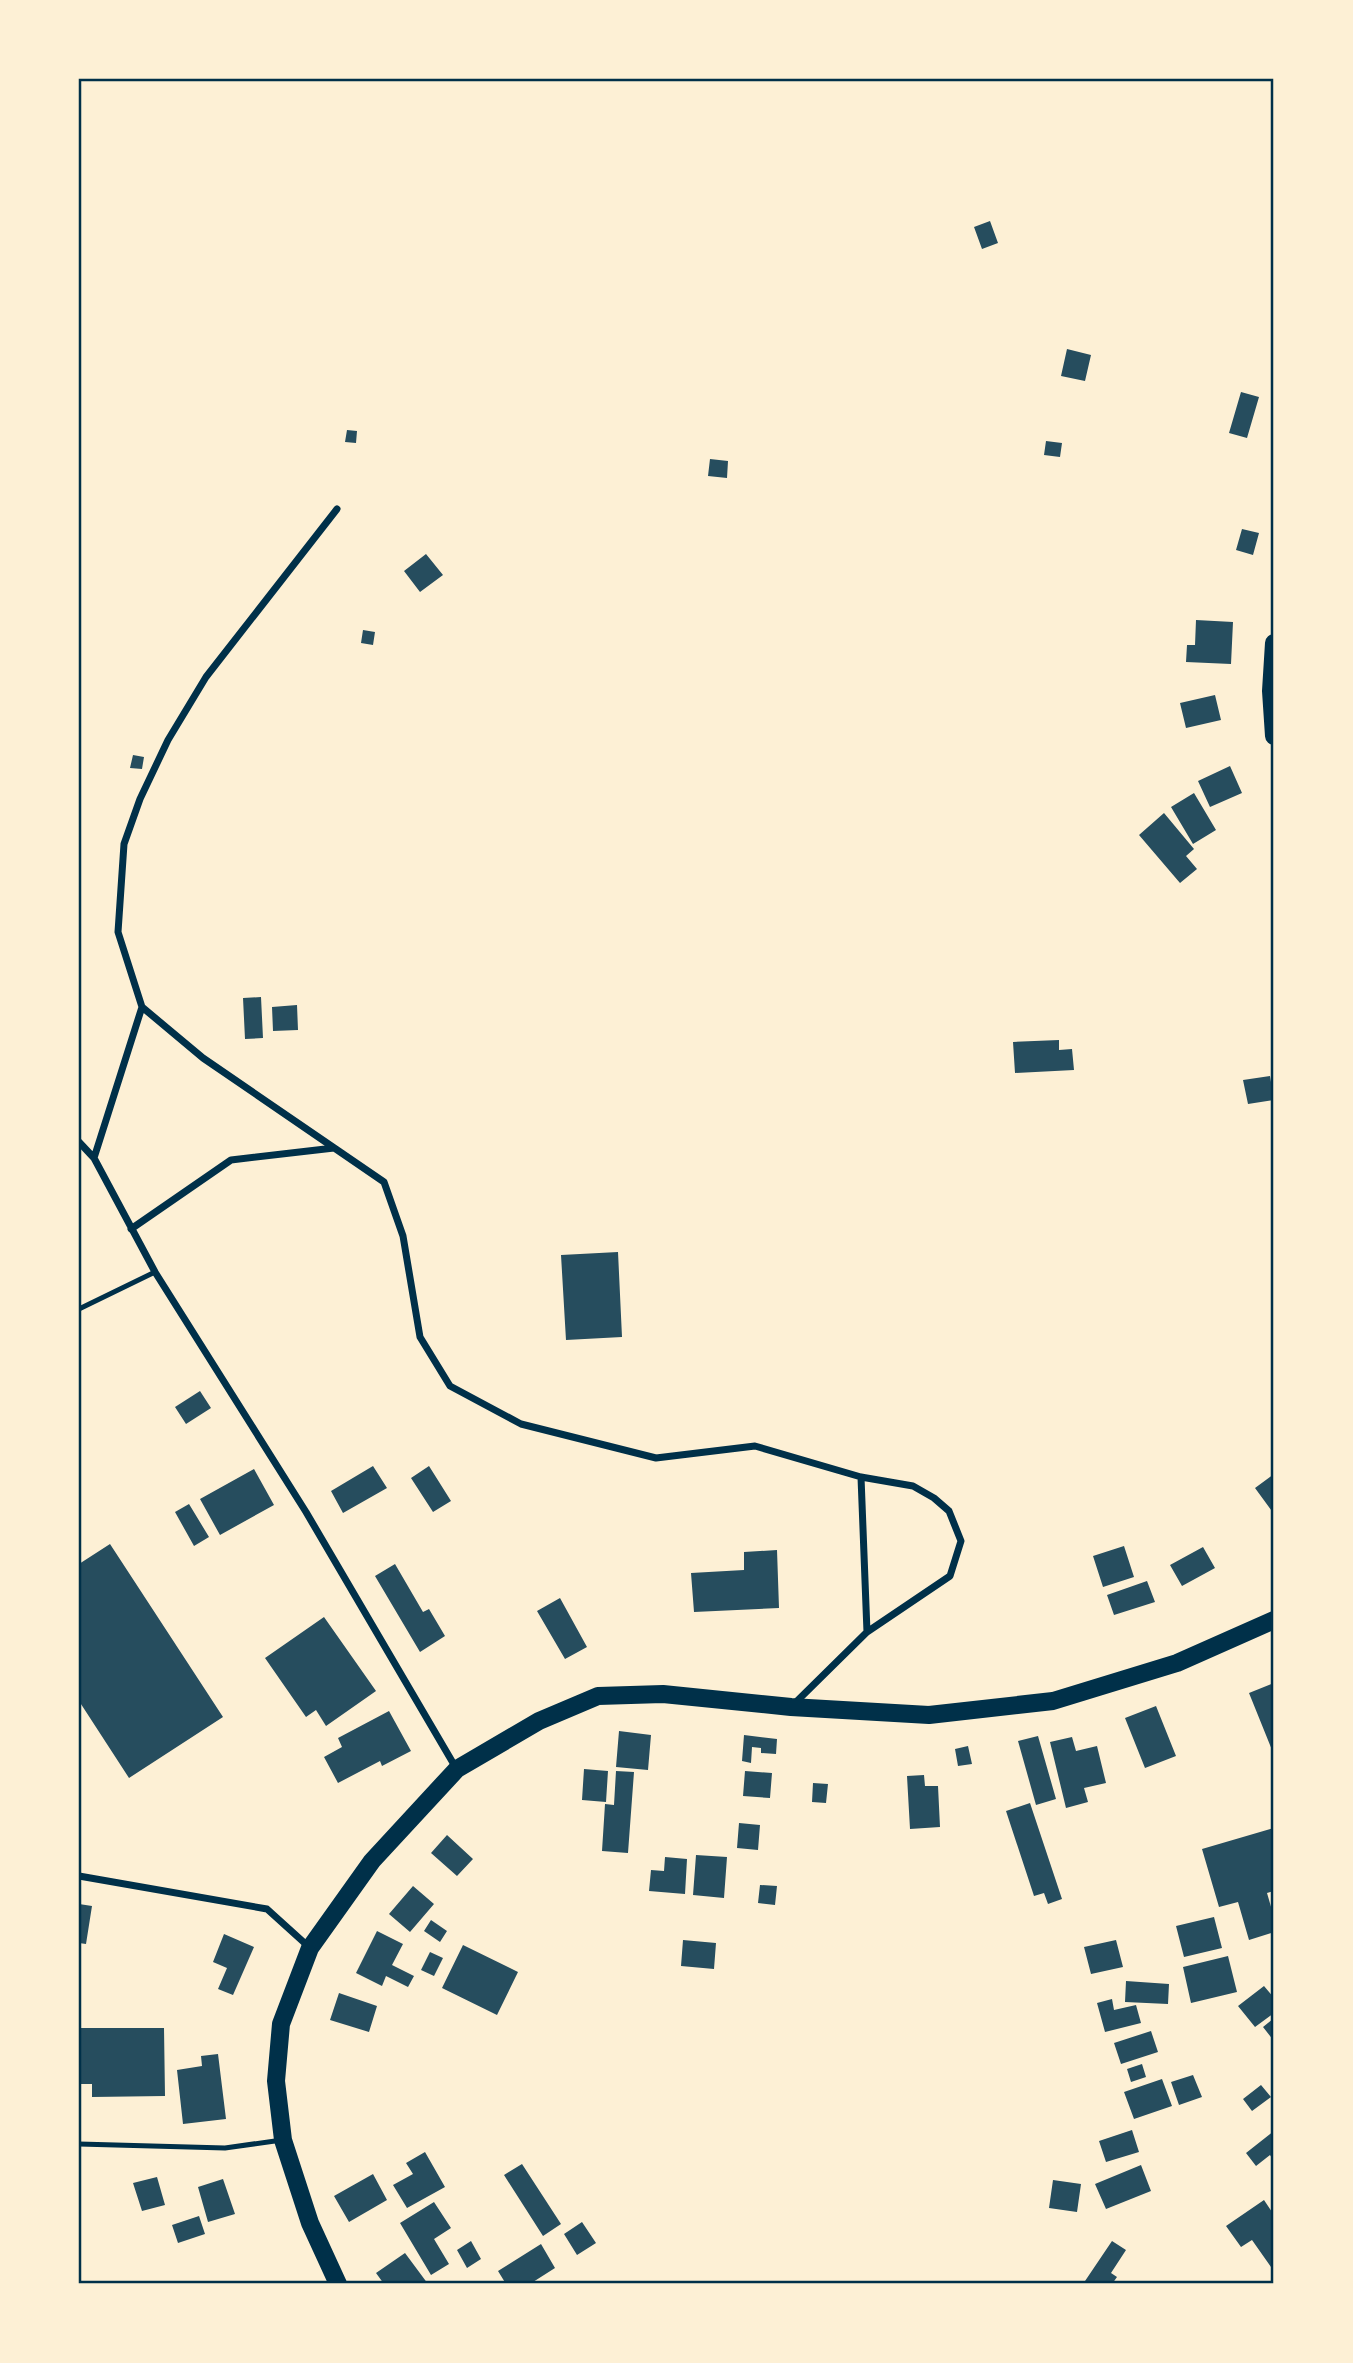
<svg xmlns="http://www.w3.org/2000/svg" width="1353" height="2363" viewBox="0 0 1353 2363" font-family="'Work Sans',sans-serif">
	<style>
		.building { fill: #264d5e }
		.lines { fill: none; stroke-linecap: round; stroke-linejoin: round }
		.service { stroke: #003049; stroke-width: 5 }
		.minor { stroke: #003049; stroke-width: 7 }
		.primary { stroke: #003049; stroke-width: 18 }
		.neatline { fill: none; stroke: #003049; stroke-width: 2.5 }
	</style>
	<rect width="100%" height="100%" fill="#fdf0d5"/>
	<path class="building" d="M 990,221 L 998,243 L 982,249 L 974,227 Z
		M 1067,349 L 1091,355 L 1085,381 L 1061,376 Z
		M 1241,392 L 1259,397 L 1247,438 L 1229,433 Z
		M 347,430 L 357,431 L 356,443 L 345,442 Z
		M 1046,441 L 1062,443 L 1060,457 L 1044,455 Z
		M 710,459 L 728,461 L 727,478 L 708,476 Z
		M 1242,529 L 1259,533 L 1253,555 L 1236,550 Z
		M 426,554 L 443,575 L 420,592 L 404,571 Z
		M 1196,620 L 1233,622 L 1231,664 L 1186,662 L 1187,645 L 1195,645 Z
		M 363,630 L 375,632 L 373,645 L 361,643 Z
		M 1215,695 L 1221,720 L 1186,728 L 1180,703 Z
		M 133,755 L 144,757 L 142,769 L 130,768 Z
		M 1230,766 L 1242,793 L 1210,807 L 1198,781 Z
		M 1194,793 L 1216,830 L 1193,844 L 1171,807 Z
		M 1164,813 L 1194,849 L 1186,856 L 1197,869 L 1180,883 L 1139,835 Z
		M 261,997 L 263,1038 L 245,1039 L 243,998 Z
		M 297,1005 L 298,1030 L 273,1031 L 272,1007 Z
		M 1059,1040 L 1059,1050 L 1072,1049 L 1074,1070 L 1015,1073 L 1013,1042 Z
		M 1270,1076 L 1274,1100 L 1248,1104 L 1243,1080 Z
		M 618,1252 L 622,1337 L 566,1340 L 561,1255 Z
		M 200,1391 L 211,1408 L 186,1424 L 175,1407 Z
		M 373,1466 L 387,1488 L 343,1513 L 331,1491 Z
		M 429,1466 L 451,1501 L 433,1512 L 411,1478 Z
		M 254,1469 L 274,1505 L 220,1535 L 200,1499 Z
		M 1274,1474 L 1274,1514 L 1255,1488 Z
		M 189,1504 L 209,1537 L 194,1546 L 175,1512 Z
		M 110,1544 L 223,1717 L 129,1778 L 79,1701 L 79,1564 Z
		M 1124,1546 L 1134,1577 L 1103,1587 L 1093,1556 Z
		M 1203,1547 L 1215,1568 L 1182,1586 L 1170,1565 Z
		M 777,1550 L 779,1608 L 694,1612 L 691,1573 L 744,1570 L 744,1552 Z
		M 395,1564 L 423,1612 L 429,1609 L 445,1636 L 420,1652 L 375,1576 Z
		M 1147,1581 L 1155,1602 L 1114,1615 L 1107,1595 Z
		M 560,1598 L 587,1647 L 565,1659 L 537,1611 Z
		M 324,1617 L 376,1691 L 326,1726 L 316,1710 L 306,1717 L 265,1658 Z
		M 1274,1683 L 1274,1755 L 1249,1693 Z
		M 1156,1706 L 1176,1756 L 1145,1768 L 1125,1718 Z
		M 389,1711 L 411,1751 L 382,1766 L 380,1761 L 338,1783 L 324,1757 L 342,1747 L 338,1738 Z
		M 619,1731 L 651,1735 L 648,1770 L 616,1767 Z
		M 744,1735 L 777,1739 L 776,1754 L 761,1753 L 761,1748 L 752,1747 L 751,1763 L 742,1761 Z
		M 1038,1736 L 1056,1799 L 1036,1805 L 1018,1741 Z
		M 1072,1737 L 1076,1751 L 1097,1746 L 1106,1783 L 1084,1788 L 1088,1802 L 1066,1808 L 1050,1742 Z
		M 968,1746 L 972,1764 L 958,1766 L 955,1749 Z
		M 584,1769 L 608,1771 L 606,1802 L 582,1800 Z
		M 616,1771 L 634,1772 L 628,1853 L 602,1851 L 605,1804 L 614,1805 Z
		M 745,1771 L 772,1773 L 770,1798 L 743,1796 Z
		M 924,1775 L 925,1786 L 938,1786 L 940,1827 L 910,1829 L 907,1776 Z
		M 813,1783 L 828,1784 L 826,1803 L 812,1802 Z
		M 1030,1803 L 1062,1899 L 1048,1904 L 1044,1893 L 1034,1896 L 1006,1811 Z
		M 739,1823 L 760,1825 L 758,1850 L 737,1848 Z
		M 1274,1828 L 1274,1891 L 1267,1893 L 1274,1917 L 1274,1932 L 1249,1940 L 1238,1902 L 1219,1907 L 1202,1849 Z
		M 447,1835 L 473,1859 L 457,1876 L 431,1853 Z
		M 696,1855 L 727,1857 L 724,1898 L 693,1895 Z
		M 665,1857 L 687,1859 L 685,1894 L 649,1891 L 651,1870 L 664,1871 Z
		M 760,1885 L 777,1886 L 775,1905 L 758,1903 Z
		M 413,1886 L 434,1904 L 410,1932 L 389,1914 Z
		M 79,1904 L 92,1906 L 86,1944 L 79,1943 Z
		M 1214,1917 L 1222,1948 L 1184,1957 L 1176,1926 Z
		M 431,1920 L 447,1931 L 440,1942 L 424,1931 Z
		M 377,1931 L 403,1944 L 392,1965 L 414,1976 L 408,1987 L 386,1976 L 382,1986 L 356,1973 Z
		M 224,1934 L 254,1947 L 233,1995 L 218,1989 L 227,1968 L 213,1962 Z
		M 683,1940 L 716,1943 L 714,1969 L 681,1966 Z
		M 1116,1940 L 1123,1967 L 1091,1974 L 1084,1947 Z
		M 463,1945 L 518,1972 L 497,2015 L 442,1988 Z
		M 430,1952 L 443,1958 L 434,1976 L 421,1970 Z
		M 1228,1956 L 1237,1992 L 1191,2003 L 1183,1967 Z
		M 1126,1981 L 1169,1984 L 1168,2004 L 1125,2002 Z
		M 1264,1986 L 1274,1998 L 1274,2013 L 1255,2027 L 1238,2006 Z
		M 339,1993 L 377,2006 L 369,2032 L 330,2020 Z
		M 1112,1999 L 1114,2010 L 1136,2005 L 1141,2023 L 1105,2032 L 1097,2003 Z
		M 1274,2018 L 1274,2041 L 1263,2027 Z
		M 79,2028 L 164,2028 L 165,2096 L 92,2097 L 92,2084 L 79,2084 Z
		M 1151,2031 L 1158,2052 L 1121,2064 L 1114,2043 Z
		M 218,2054 L 226,2119 L 183,2124 L 177,2070 L 202,2066 L 201,2056 Z
		M 1142,2064 L 1146,2077 L 1131,2082 L 1127,2069 Z
		M 1193,2075 L 1202,2097 L 1179,2105 L 1171,2082 Z
		M 1162,2079 L 1172,2106 L 1134,2119 L 1124,2092 Z
		M 1261,2085 L 1271,2097 L 1252,2111 L 1243,2099 Z
		M 1132,2130 L 1139,2152 L 1106,2162 L 1099,2141 Z
		M 1274,2131 L 1274,2161 L 1270,2155 L 1256,2166 L 1246,2153 Z
		M 425,2152 L 445,2187 L 407,2208 L 393,2185 L 413,2174 L 406,2163 Z
		M 522,2164 L 561,2224 L 543,2236 L 504,2175 Z
		M 1141,2165 L 1151,2191 L 1106,2209 L 1095,2184 Z
		M 373,2174 L 387,2200 L 349,2222 L 334,2196 Z
		M 157,2177 L 165,2205 L 142,2211 L 133,2183 Z
		M 223,2179 L 235,2214 L 208,2222 L 198,2187 Z
		M 1053,2180 L 1081,2184 L 1077,2212 L 1049,2208 Z
		M 1264,2200 L 1274,2215 L 1274,2265 L 1271,2267 L 1252,2240 L 1241,2247 L 1226,2226 Z
		M 434,2202 L 451,2228 L 434,2239 L 449,2264 L 431,2275 L 400,2223 Z
		M 199,2216 L 205,2234 L 178,2243 L 172,2225 Z
		M 582,2222 L 596,2243 L 577,2255 L 564,2234 Z
		M 471,2241 L 481,2259 L 467,2268 L 457,2250 Z
		M 1112,2241 L 1126,2250 L 1111,2273 L 1117,2277 L 1112,2284 L 1083,2284 Z
		M 541,2244 L 555,2268 L 533,2282 L 534,2284 L 506,2284 L 498,2271 Z
		M 405,2253 L 428,2284 L 384,2284 L 376,2273 Z"/>
	<g class="lines">
		<path class="service" d="M 79,1309 L 155,1272
			M 79,2144 L 225,2148 L 282,2140"/>
		<path class="minor" d="M 337,509 L 206,677 L 168,740 L 140,799 L 124,844 L 118,932 L 142,1007 L 203,1058 L 384,1182 L 403,1236 L 420,1337 L 450,1386 L 521,1424 L 656,1458 L 755,1446 L 861,1477 L 913,1486 L 934,1498 L 949,1511 L 961,1541 L 950,1576 L 867,1632 L 794,1704
			M 142,1007 L 94,1158 L 155,1272 L 306,1512 L 456,1768
			M 79,1142 L 94,1158
			M 131,1229 L 231,1160 L 334,1148
			M 861,1477 L 867,1632
			M 79,1876 L 267,1909 L 309,1947"/>
		<path class="primary" d="M 1274,643 L 1271,691 L 1274,736
			M 338,2284 L 310,2223 L 283,2140 L 276,2081 L 281,2024 L 310,1948 L 372,1861 L 457,1769 L 539,1721 L 598,1696 L 663,1694 L 791,1707 L 929,1715 L 1053,1701 L 1177,1663 L 1274,1620"/>
	</g>
	<rect width="1353" height="2363" fill="none" stroke="#fdf0d5" stroke-width="161"/>
	<rect x="80" y="80" width="1192" height="2202" class="neatline"/>
</svg>
